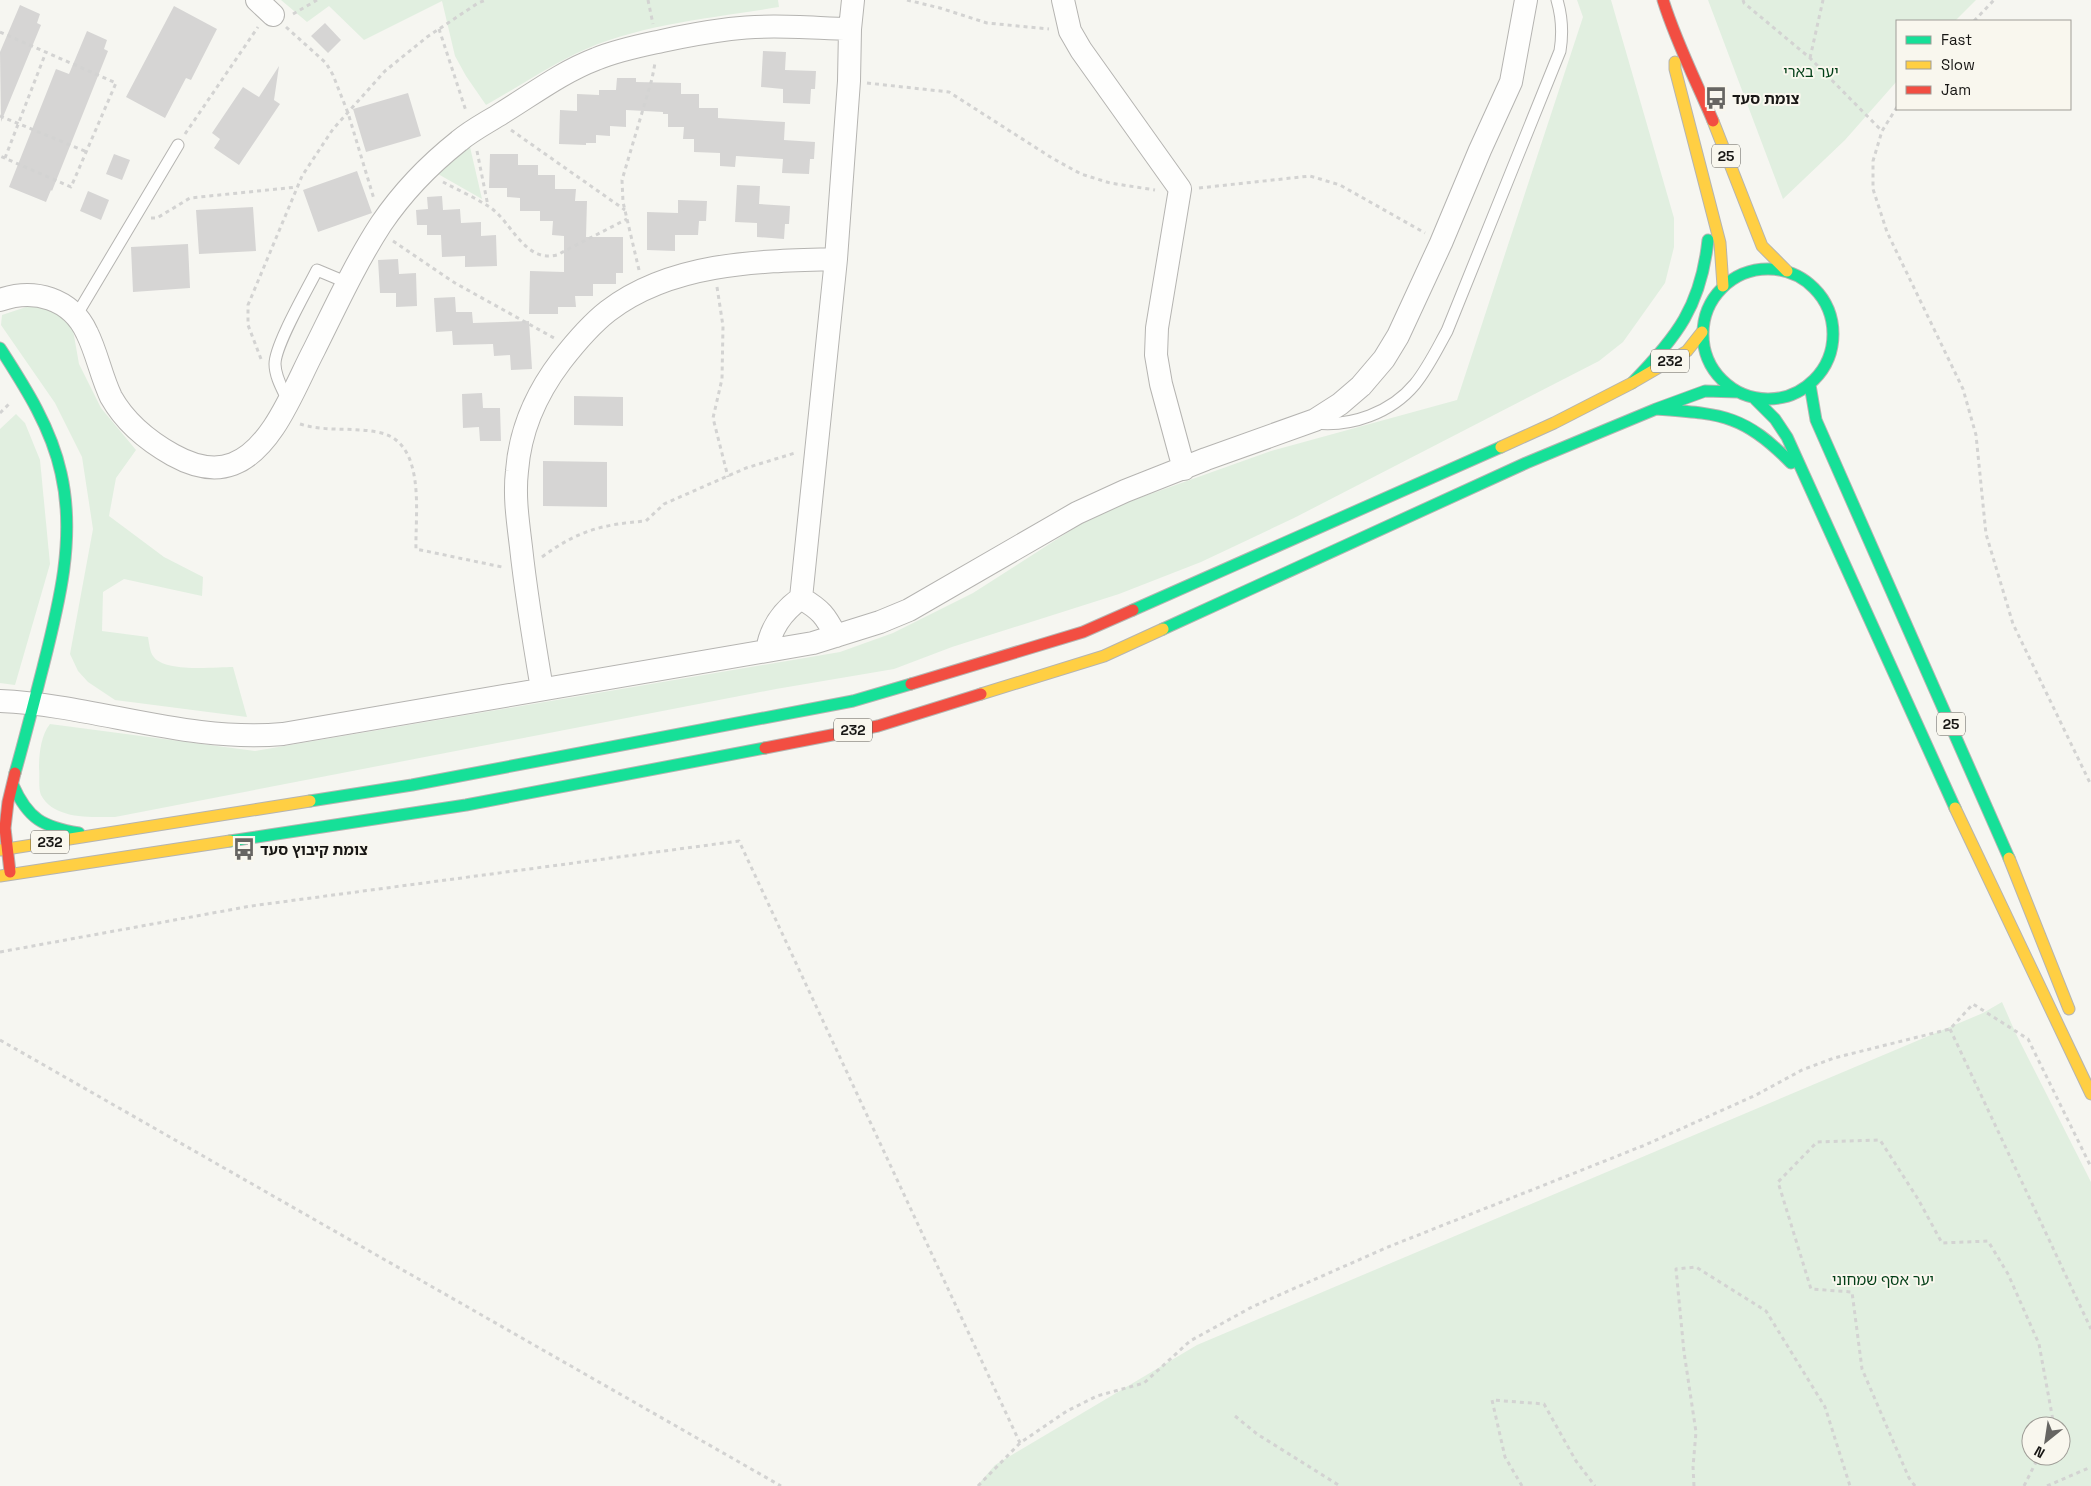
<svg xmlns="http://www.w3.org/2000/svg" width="2091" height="1486" viewBox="0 0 2091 1486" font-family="'Space Grotesk','Noto Sans Hebrew',sans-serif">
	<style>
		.green { fill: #e1efe0; fill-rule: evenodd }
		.building { fill: #d6d5d4 }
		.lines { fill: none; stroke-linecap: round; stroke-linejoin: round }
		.lane-casing { stroke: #b5b4b1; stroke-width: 13 }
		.street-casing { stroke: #b5b4b1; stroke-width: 24 }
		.fast-casing { stroke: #b5b4b1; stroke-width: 13 }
		.slow-casing { stroke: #b5b4b1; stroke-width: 13 }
		.jam-casing { stroke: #b5b4b1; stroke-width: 13 }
		.path { stroke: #d3d3d2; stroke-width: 3; stroke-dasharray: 4 4; stroke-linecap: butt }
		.lane { stroke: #fefefd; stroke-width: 11 }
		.street { stroke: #fefefd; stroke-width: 22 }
		.fast { stroke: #16e098; stroke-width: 11 }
		.slow { stroke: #ffcf43; stroke-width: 11 }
		.jam { stroke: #f24e42; stroke-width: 11 }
		.labels { text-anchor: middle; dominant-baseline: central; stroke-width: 4; stroke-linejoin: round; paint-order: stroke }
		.shield { fill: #f9f7ee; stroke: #5c5a56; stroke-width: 1 }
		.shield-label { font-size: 14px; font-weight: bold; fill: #181715 }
		.park-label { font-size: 15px; fill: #023f17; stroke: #f9f7ee }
		.poi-label { font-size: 15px; font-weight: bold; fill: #181715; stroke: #f9f7ee; text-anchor: start }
	</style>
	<rect width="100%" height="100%" fill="#f6f6f1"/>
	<path class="green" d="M 281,0 L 778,0 L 779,7 C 713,18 636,24 575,54 C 545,69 516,88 486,105 L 466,76 L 455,56 L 442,1 L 364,40 L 329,6 L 307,22 Z
		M 1577,0 L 1611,0 L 1674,218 L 1674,247 L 1665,283 L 1623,342 L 1599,361 L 1294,518 L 1201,562 L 1119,594 L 952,647 L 894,669 L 776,689 L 115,817 C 92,817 54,820 41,795 C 38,788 40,776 39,768 C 39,754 41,735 50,724 L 255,751 L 840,652 L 893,633 L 973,593 L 1079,525 L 1128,502 L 1271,451 L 1457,400 L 1583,17 Z
		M 1708,0 L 1976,0 L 1955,21 L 1897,21 L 1897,81 L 1845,140 L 1783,199 Z
		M 470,147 L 482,199 L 438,174 L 455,157 Z
		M 29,306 L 54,307 L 73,330 L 79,364 L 101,408 L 136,450 L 116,478 L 109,516 L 164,557 L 203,577 L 202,596 L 124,579 L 103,592 L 102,631 L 148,637 C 149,643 150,652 153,656 C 164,673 215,667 233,667 L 247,717 L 115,700 L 88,682 L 78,671 L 70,654 L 93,529 L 82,457 L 55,403 L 1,325 L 2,315 Z
		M 16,414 L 25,423 L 40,460 L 50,564 L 15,685 L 0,683 L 0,429 Z
		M 2002,1002 L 2016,1034 L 2091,1182 L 2091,1486 L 977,1486 L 995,1465 L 1197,1345 L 1983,1013 ZM 2031,1426 L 2061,1426 L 2061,1456 L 2031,1456 Z"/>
	<path class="building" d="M 20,5 L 40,14 L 37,23 L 41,25 L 1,122 L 0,52 Z
		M 174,6 L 217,29 L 191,80 L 186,78 L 165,118 L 126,97 Z
		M 325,23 L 341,40 L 328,53 L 311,36 Z
		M 87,31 L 107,40 L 104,49 L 108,51 L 52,191 L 51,190 L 46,202 L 9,187 L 56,69 L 69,74 Z
		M 763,51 L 786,52 L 785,70 L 816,71 L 815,89 L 811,89 L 810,104 L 783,103 L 783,89 L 761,87 Z
		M 279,66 L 274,100 L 280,104 L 239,165 L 214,148 L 220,139 L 212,133 L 243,87 L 259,97 Z
		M 617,78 L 636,78 L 636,82 L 681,83 L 681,94 L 699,94 L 699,108 L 718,108 L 718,118 L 785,122 L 784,140 L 815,142 L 814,159 L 810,159 L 809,174 L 782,173 L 783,159 L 736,156 L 735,167 L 720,166 L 720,153 L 694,152 L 694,139 L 683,139 L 684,127 L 668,127 L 668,114 L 663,114 L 663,112 L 626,110 L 626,127 L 610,126 L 610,136 L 596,135 L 596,143 L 586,143 L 586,145 L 559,144 L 560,110 L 577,111 L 577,94 L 599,95 L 599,90 L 616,90 Z
		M 408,93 L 421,136 L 366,152 L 353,109 Z
		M 114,154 L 130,160 L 122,180 L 106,174 Z
		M 490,154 L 518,154 L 518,165 L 538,165 L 538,175 L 555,175 L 555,189 L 576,189 L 575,201 L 587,201 L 586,237 L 623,237 L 623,273 L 616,273 L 616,284 L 593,284 L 593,296 L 575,296 L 576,307 L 558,307 L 558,314 L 529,314 L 530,271 L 564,272 L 564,236 L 552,235 L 553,221 L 540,221 L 540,211 L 520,211 L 520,198 L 507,197 L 507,188 L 489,188 Z
		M 357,171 L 372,213 L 318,232 L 303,190 Z
		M 737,185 L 760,186 L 759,204 L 790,206 L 789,224 L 785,224 L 784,239 L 757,237 L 757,223 L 735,222 Z
		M 88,191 L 109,200 L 101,220 L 80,211 Z
		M 442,196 L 443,210 L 460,209 L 461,223 L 481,222 L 481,236 L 496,235 L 497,266 L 465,267 L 465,256 L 442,257 L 441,235 L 427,235 L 427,225 L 417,225 L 416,210 L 428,209 L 427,197 Z
		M 678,200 L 707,201 L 706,221 L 699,221 L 698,235 L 675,235 L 675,251 L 647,250 L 647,212 L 678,213 Z
		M 253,207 L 256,251 L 199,254 L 196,210 Z
		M 188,244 L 190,288 L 133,292 L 131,247 Z
		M 398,259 L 399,274 L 416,273 L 417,306 L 396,307 L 396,293 L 380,293 L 378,260 Z
		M 455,297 L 456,312 L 472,312 L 473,323 L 529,321 L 532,369 L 511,370 L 510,355 L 494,356 L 493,344 L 453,345 L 452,331 L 436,332 L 434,298 Z
		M 482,393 L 483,408 L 500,408 L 501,441 L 480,441 L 479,427 L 463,428 L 462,394 Z
		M 574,396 L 623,397 L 623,426 L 574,425 Z
		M 543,461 L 607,462 L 607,507 L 543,506 Z"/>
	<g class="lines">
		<defs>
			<path id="lane" d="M 76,316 L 178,145
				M 288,401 C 283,390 275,377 275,364 C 275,345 307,290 317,270 L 348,283
				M 1315,423 C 1351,427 1391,413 1415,384 C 1428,368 1437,349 1447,331 L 1560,51 C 1563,33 1562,17 1557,0"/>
			<path id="street" d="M 257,0 L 273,15
				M 1063,0 L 1070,31 L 1081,50 L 1180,189 L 1157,328 L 1156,355 L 1161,384 L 1184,469
				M 0,300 C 34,288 71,298 87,333 C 97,353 101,376 111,397 C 125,422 148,441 173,455 C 191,465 212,472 233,464 C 273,449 295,386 314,350 C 335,308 355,264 381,224 C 402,193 430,164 459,141 C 472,130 488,122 502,113 C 533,94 562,72 596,59 C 618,50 639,46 662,41 C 684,36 707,32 730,29 C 769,24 810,28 850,29
				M 801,598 L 836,259 L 849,81 L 850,29 L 853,0
				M 767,651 C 770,629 783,611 801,598 C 821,610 825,615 836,636
				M 542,689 C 534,642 526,594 521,547 C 518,522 514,496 517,471 C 520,430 536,394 561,361 C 575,343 590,325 608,311 C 672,262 760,261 836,259
				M 0,701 C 95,705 187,743 283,734 L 813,643 L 880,622 L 909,610 L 1077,513 L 1125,491 L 1206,459 L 1315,420 L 1340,404 L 1361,386 L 1384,359 L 1398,336 L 1441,243 L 1480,150 L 1511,82 L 1526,0"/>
			<path id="fast" d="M1703 334a65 65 0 1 1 130 0a65 65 0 1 1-130 0Z
				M 0,348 C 25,387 51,427 61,473 C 76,538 59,604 43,667 C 34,702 25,738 15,773
				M 1632,383 C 1677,337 1701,306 1708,240
				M 1810,385 L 1816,420 L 2009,858
				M 1754,398 L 1775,419 L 1787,437 L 1955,808
				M 1656,409 C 1721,414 1744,414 1791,463
				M 1133,610 L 1501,447
				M 1163,629 L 1526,463 L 1656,409 L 1705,391 L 1738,392
				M 13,785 C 28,819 43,827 79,833
				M 310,801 L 412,785 L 853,701 L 911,684
				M 230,841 L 466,805 L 765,748"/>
			<path id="slow" d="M 1675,62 L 1675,69 L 1720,243 L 1723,286
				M 1713,121 L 1762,246 L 1787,271
				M 1501,447 L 1554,423 L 1632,383 L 1687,351 L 1702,332
				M 981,694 L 1104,656 L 1163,629
				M 1955,808 L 2091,1094
				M 0,850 L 310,801
				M 2009,858 L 2069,1009
				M 0,876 L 230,841"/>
			<path id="jam" d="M 1663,0 C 1676,42 1696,81 1713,121
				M 911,684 L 1083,632 L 1133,610
				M 765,748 L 878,726 L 981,694
				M 10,872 L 5,828 L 8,802 L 15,773"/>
		</defs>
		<use href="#lane" class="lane-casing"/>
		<use href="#street" class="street-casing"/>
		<use href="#fast" class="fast-casing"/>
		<use href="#slow" class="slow-casing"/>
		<use href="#jam" class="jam-casing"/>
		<path class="path" d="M 648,0 L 653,24
			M 907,0 L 940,8 L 987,23 L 1049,29
			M 1743,0 L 1744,3 L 1810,58 L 1882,131
			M 293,14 L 317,0
			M 1974,21 L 1994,0
			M 286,27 L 326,63 L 333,75 L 348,113 L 374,199
			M 439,29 L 466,111
			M 0,32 L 116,83 L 71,187 L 0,156
			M 1810,58 L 1823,0
			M 867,83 L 949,92 L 1052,158 L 1081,174 L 1110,183 L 1155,190
			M 1897,107 L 1882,131 L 1873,161 L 1873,189 L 1887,232 L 1963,389 L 1976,435 L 1986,534 L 2013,624 L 2091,785
			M 0,116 L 87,152
			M 511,130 L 625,210
			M 185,134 L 258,27
			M 477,151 L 488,206
			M 5,158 L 46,52
			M 443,182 C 458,190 476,198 491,208 C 512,223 525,263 557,255 L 627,219
			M 1199,188 L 1310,176 L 1340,185 L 1425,233
			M 151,218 L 157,218 L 190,198 L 297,187
			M 393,241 L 455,283 L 554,338
			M 639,270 L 623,202 L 622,180 L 652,79 L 655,63
			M 717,287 L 723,326 L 722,379 L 713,418 L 728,477
			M 261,359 L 248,325 L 248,305 L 302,176 L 333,129 L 385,71 L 427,37 L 478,3 L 486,0
			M 0,413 L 9,404
			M 300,424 C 325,432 351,427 377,432 C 427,440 415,513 416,549 L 502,567
			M 542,557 C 577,531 603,524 646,521 L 664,504 L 746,468 L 795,453
			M 0,952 L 251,906 L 739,841 L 1020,1443
			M 1950,1029 L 2091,1329
			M 0,1040 L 781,1486
			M 1235,1416 L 1257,1434 L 1340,1486
			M 978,1486 L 1020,1443 L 1067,1411 L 1097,1396 L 1144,1383 L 1190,1341 L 1252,1307 L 1388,1247 L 1645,1145 L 1756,1095 L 1802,1070 L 1834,1058 L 1950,1029 L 1973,1004 L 2028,1039 L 2091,1167
			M 1522,1486 L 1505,1457 L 1492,1400 L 1544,1404 L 1576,1461 L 1595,1486
			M 1694,1486 L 1693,1467 L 1696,1432 L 1684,1352 L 1676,1269 L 1696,1267 L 1766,1311 L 1825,1407 L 1850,1486
			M 1915,1486 L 1909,1478 L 1862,1369 L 1852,1292 L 1811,1289 L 1778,1182 L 1817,1142 L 1880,1140 L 1918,1199 L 1942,1243 L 1988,1241 L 2008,1274 L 2039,1344 L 2054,1426
			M 2024,1486 L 2039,1456
			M 2047,1486 L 2091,1467"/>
		<use href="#lane" class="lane"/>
		<use href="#street" class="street"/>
		<use href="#fast" class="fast"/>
		<use href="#slow" class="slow"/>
		<use href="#jam" class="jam"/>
	</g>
	<defs>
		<symbol id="bus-bare" viewBox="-9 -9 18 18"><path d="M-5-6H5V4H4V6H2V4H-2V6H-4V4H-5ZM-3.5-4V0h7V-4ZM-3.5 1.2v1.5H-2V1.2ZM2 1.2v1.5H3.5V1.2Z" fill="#666562" stroke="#f9f7ee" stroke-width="2.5" paint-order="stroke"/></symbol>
	</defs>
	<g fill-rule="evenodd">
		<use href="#bus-bare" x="1700" y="82" width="32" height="32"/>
		<use href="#bus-bare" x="228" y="833" width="32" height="32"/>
	</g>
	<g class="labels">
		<g class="shield">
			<rect x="1712" y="144.5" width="28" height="23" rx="4"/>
			<rect x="1651" y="349.5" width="38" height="23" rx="4"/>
			<rect x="1937" y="712.5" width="28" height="23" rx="4"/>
			<rect x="834" y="718.5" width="38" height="23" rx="4"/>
			<rect x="31" y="830.5" width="38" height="23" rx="4"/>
		</g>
		<g class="shield-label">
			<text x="1726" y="156">25</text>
			<text x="1670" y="361">232</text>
			<text x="1951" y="724">25</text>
			<text x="853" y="730">232</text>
			<text x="50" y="842">232</text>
		</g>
		<g class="park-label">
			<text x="1811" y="71">יער בארי</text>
			<text x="1883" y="1279">יער אסף שמחוני</text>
		</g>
		<g class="poi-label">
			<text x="1732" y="98">צומת סעד</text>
			<text x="260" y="849">צומת קיבוץ סעד</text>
		</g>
	</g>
	<rect x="1896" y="20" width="175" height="90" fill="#f9f7ee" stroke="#9f9d97"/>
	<rect x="1906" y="36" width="25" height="8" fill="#16e098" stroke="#9f9d97"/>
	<text x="1941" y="45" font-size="15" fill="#181715">Fast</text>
	<rect x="1906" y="61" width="25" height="8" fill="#ffcf43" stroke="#9f9d97"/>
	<text x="1941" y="70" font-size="15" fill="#181715">Slow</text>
	<rect x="1906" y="86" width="25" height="8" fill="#f24e42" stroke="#9f9d97"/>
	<text x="1941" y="95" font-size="15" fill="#181715">Jam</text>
	<g transform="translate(2046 1441) rotate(210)"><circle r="24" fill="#f9f7ee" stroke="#9f9d97"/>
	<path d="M0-4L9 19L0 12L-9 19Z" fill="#666562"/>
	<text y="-8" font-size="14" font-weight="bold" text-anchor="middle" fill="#181715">N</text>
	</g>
</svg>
